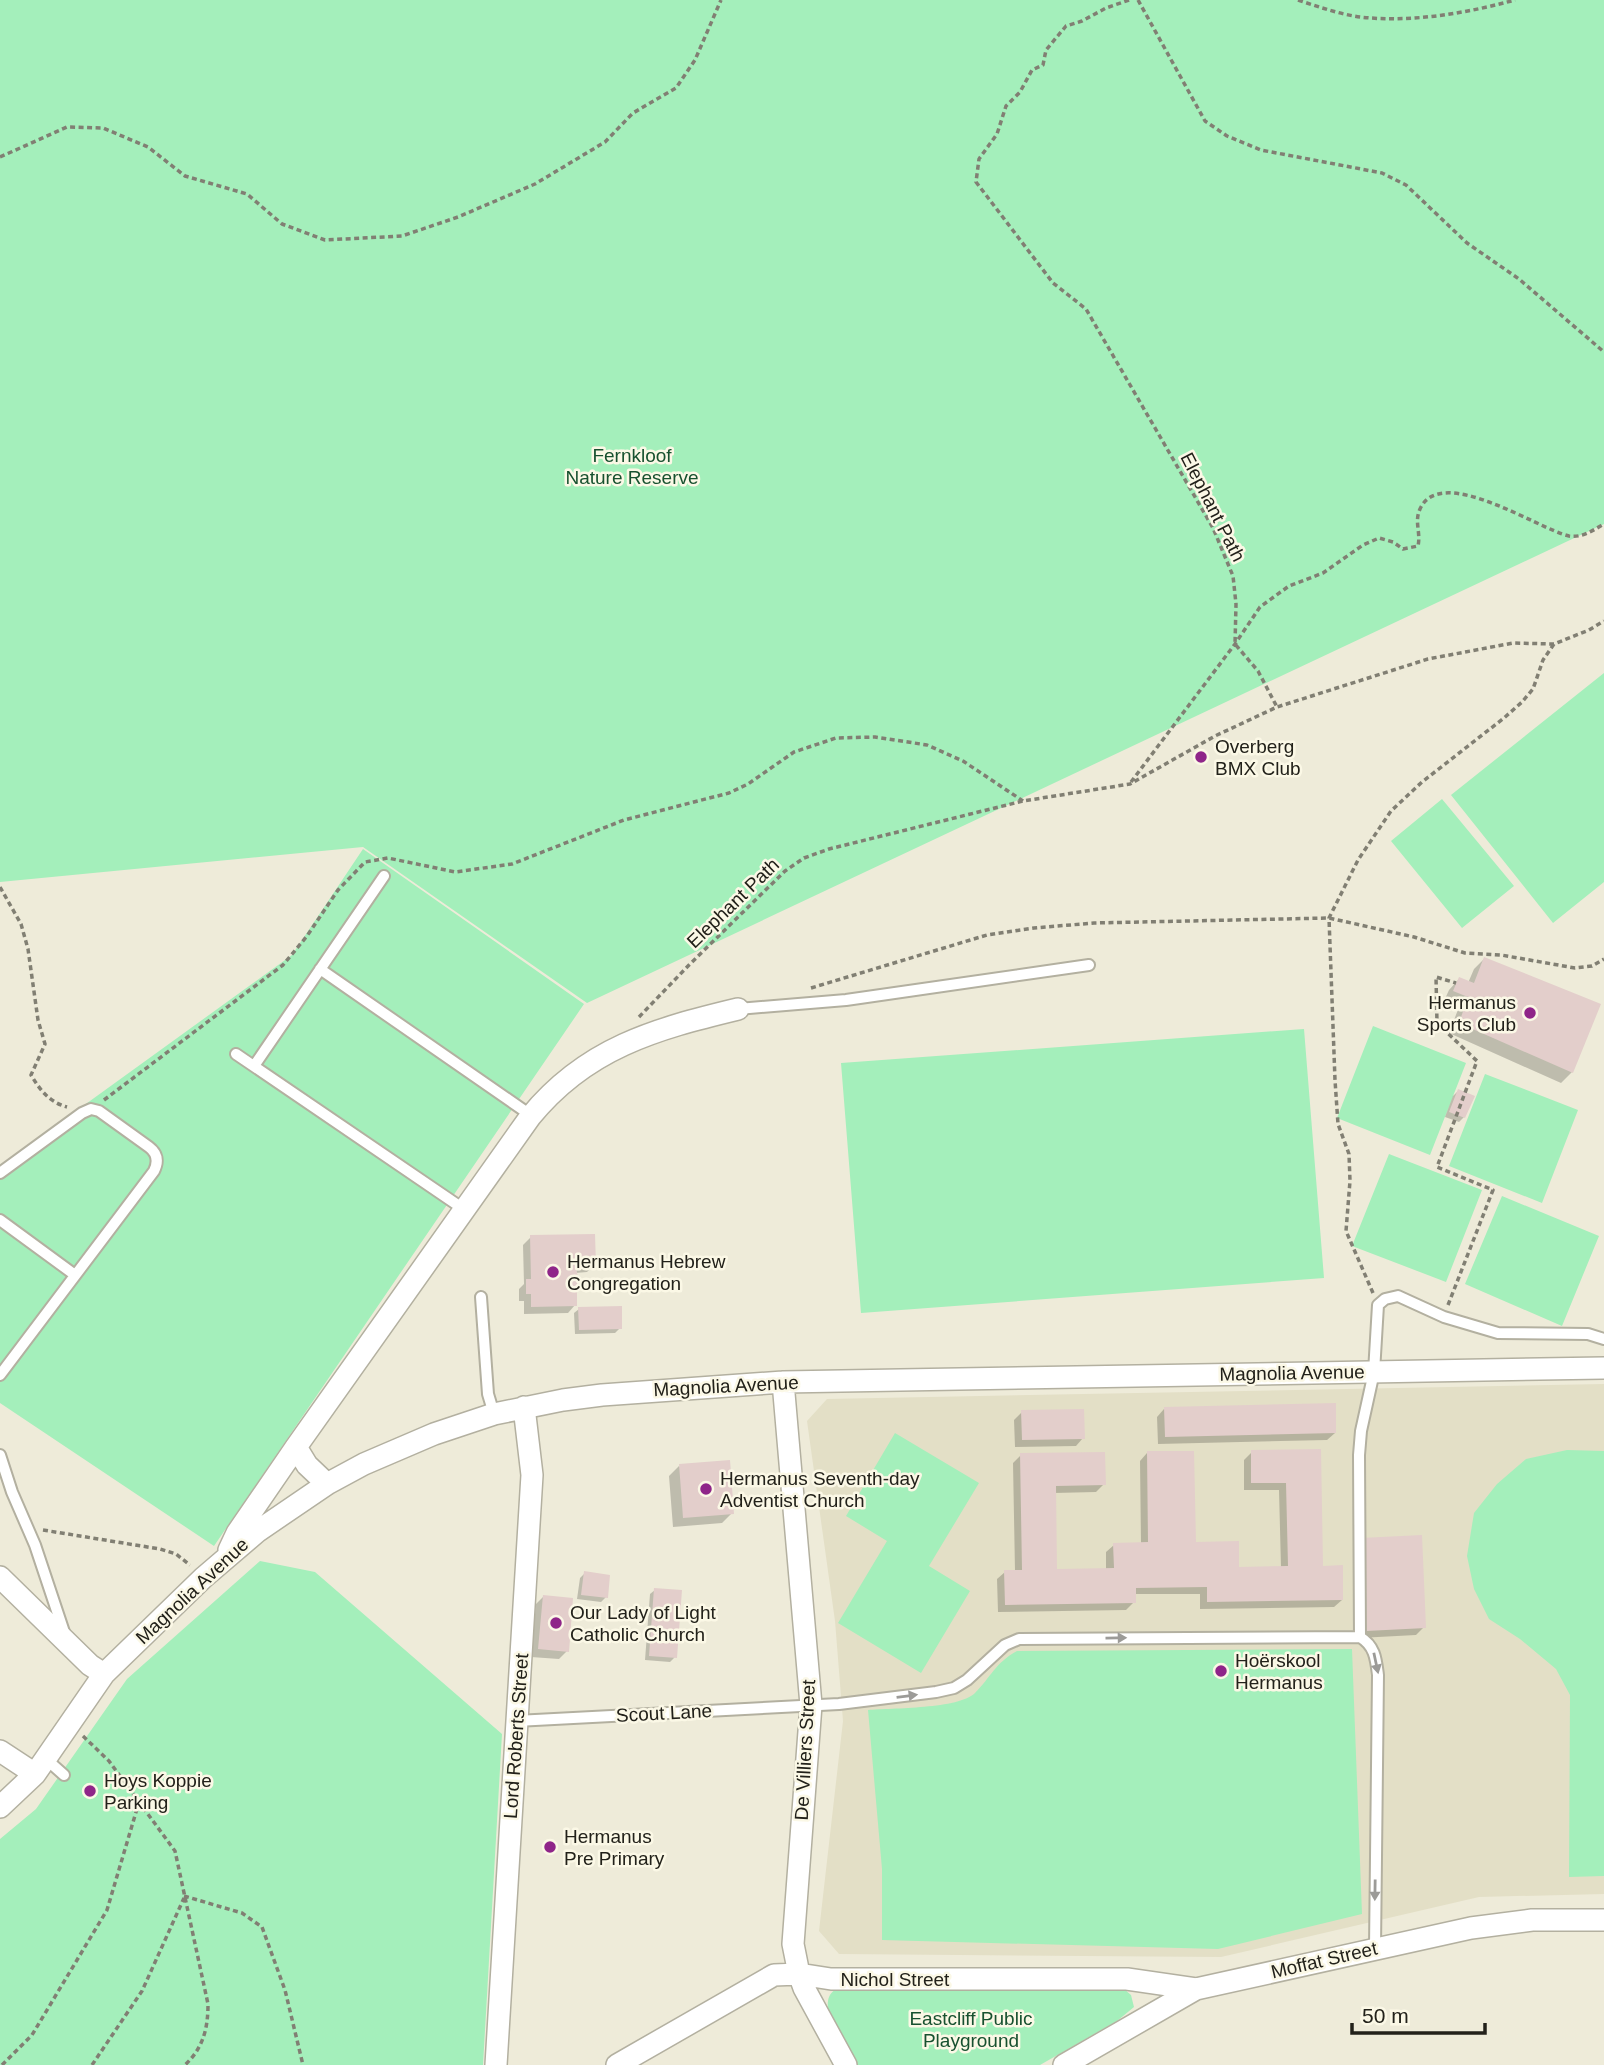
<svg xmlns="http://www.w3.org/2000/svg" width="1604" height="2065" viewBox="0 0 1604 2065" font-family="Arial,sans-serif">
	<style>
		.built { fill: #e3dfc6 }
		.green { fill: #a4efbb }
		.shadow { fill: #0003 }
		.building { fill: #e3cecb }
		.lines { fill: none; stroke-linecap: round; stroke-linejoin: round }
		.service-casing { stroke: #b3b0a0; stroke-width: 14 }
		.minor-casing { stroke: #b3b0a0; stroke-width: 24 }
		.path { stroke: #817f73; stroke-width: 3.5; stroke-dasharray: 5 3.5; stroke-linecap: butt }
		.service { stroke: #fff; stroke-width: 10 }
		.minor { stroke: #fff; stroke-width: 21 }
		.oneway { fill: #9c9b98 }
		.poi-dot { fill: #8f2589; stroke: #fbf8e6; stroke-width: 2.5 }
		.labels { text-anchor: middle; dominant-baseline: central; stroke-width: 5; stroke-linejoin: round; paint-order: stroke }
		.park-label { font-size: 19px; fill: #17512f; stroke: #fbf8e6 }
		.street-label { font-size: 19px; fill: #22211a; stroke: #fbf8e6 }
		.poi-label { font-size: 19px; fill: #22211a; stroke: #fbf8e6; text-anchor: start }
	</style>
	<rect width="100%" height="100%" fill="#eeebd9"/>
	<path class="built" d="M 1604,1384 L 1604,1894 L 1479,1897 L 1221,1957 L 839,1954 L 819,1931 L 843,1721 L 835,1621 L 807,1421 L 827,1399 Z"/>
	<path class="green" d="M 0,0 L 1604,0 L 1604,524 L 587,1003 L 363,847 L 0,882 Z
		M 1604,673 L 1604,882 L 1553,923 L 1451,795 Z
		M 1442,799 L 1514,886 L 1462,928 L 1391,841 Z
		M 363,849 L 584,1004 L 214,1546 L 0,1403 L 0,1166 L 292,955 Z
		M 1373,1026 L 1466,1063 L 1430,1155 L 1337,1118 Z
		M 1304,1029 L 1324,1278 L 861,1313 L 841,1063 Z
		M 1485,1074 L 1578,1110 L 1542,1203 L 1449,1166 Z
		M 1389,1154 L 1482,1190 L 1446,1282 L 1352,1246 Z
		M 1502,1196 L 1599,1236 L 1562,1326 L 1465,1284 Z
		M 895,1433 L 979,1483 L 929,1566 L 970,1591 L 921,1673 L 838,1623 L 887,1541 L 846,1516 Z
		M 1567,1450 L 1604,1451 L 1604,1876 L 1569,1877 L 1570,1695 L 1556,1669 L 1520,1639 L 1489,1619 L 1474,1589 L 1467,1556 L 1474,1513 L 1497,1484 L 1526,1459 Z
		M 260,1561 L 315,1572 L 502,1734 L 483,2065 L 0,2065 L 0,1839 L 36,1809 L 127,1679 Z
		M 1352,1649 L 1362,1914 L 1218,1949 L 882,1940 L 882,1869 L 868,1710 C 892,1708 959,1709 975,1693 C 991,1677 995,1663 1017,1651 Z
		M 838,1988 L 1124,1989 L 1131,1995 L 1134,2007 L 1117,2021 L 1040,2065 L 854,2065 C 847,2051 825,2016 828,2001 C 829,1994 833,1991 838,1988 Z"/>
	<path class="shadow" d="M 1484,959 L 1572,1072 L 1561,1083 L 1449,1033 L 1459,1007 L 1444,1001 L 1449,990 L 1459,979 L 1468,983 L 1474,969 Z
		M 1458,1091 L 1464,1117 L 1459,1122 L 1445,1117 L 1453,1096 Z
		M 531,1237 L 594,1265 L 587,1272 L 575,1273 L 578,1290 L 575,1293 L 575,1305 L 568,1313 L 524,1314 L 524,1301 L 519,1301 L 519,1289 L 524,1284 L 523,1245 Z
		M 579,1309 L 620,1328 L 615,1333 L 575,1334 L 574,1313 Z
		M 1164,1409 L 1335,1433 L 1327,1440 L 1158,1444 L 1157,1417 Z
		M 1022,1412 L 1083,1438 L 1076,1446 L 1015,1447 L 1014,1420 Z
		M 1319,1451 L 1321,1567 L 1342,1600 L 1334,1607 L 1200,1609 L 1200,1594 L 1134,1594 L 1134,1602 L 1126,1610 L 998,1612 L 997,1579 L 1005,1572 L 1015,1571 L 1013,1463 L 1021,1455 L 1104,1484 L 1096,1492 L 1054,1493 L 1056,1571 L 1106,1570 L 1106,1552 L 1114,1545 L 1141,1544 L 1140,1461 L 1147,1453 L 1194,1543 L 1237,1568 L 1281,1568 L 1279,1490 L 1244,1490 L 1244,1460 L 1252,1452 Z
		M 679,1466 L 732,1513 L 722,1523 L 673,1527 L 669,1476 Z
		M 1354,1547 L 1424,1627 L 1416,1635 L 1359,1638 Z
		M 585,1573 L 606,1597 L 601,1602 L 577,1599 L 580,1578 Z
		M 655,1590 L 675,1657 L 670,1662 L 645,1660 L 650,1594 Z
		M 544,1596 L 567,1651 L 559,1659 L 531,1657 L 536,1604 Z"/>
	<path class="building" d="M 1484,957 L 1601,1004 L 1573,1073 L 1459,1023 L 1468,997 L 1453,991 L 1459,977 L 1474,983 Z
		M 1458,1089 L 1475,1096 L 1465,1118 L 1449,1112 Z
		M 595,1234 L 596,1265 L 576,1266 L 580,1291 L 577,1291 L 577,1306 L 531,1307 L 531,1294 L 526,1294 L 526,1279 L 531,1279 L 530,1235 Z
		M 622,1306 L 622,1329 L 579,1330 L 578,1307 Z
		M 1336,1403 L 1336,1433 L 1165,1437 L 1164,1407 Z
		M 1084,1409 L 1085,1439 L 1022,1440 L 1021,1410 Z
		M 1321,1449 L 1323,1566 L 1343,1565 L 1343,1600 L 1207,1602 L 1207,1587 L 1136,1588 L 1136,1603 L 1005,1605 L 1004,1570 L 1022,1570 L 1020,1453 L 1105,1452 L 1106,1485 L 1056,1486 L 1057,1569 L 1114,1568 L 1113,1543 L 1148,1542 L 1147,1451 L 1194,1451 L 1196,1542 L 1239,1541 L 1239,1567 L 1288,1566 L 1286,1483 L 1251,1483 L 1251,1450 Z
		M 730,1460 L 734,1514 L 683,1518 L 679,1464 Z
		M 1422,1535 L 1426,1628 L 1366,1631 L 1361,1538 Z
		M 584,1571 L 610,1575 L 608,1598 L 581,1595 Z
		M 654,1588 L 682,1590 L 677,1658 L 649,1656 Z
		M 543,1595 L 573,1598 L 569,1652 L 538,1649 Z"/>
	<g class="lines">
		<defs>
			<path id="service" d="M 320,969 L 532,1116
				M 738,1009 L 846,1000 L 1089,965
				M 236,1054 L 465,1210
				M 254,1066 L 384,876
				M 0,1173 L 82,1113 L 91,1109 L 99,1111 L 149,1147 C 157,1153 159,1161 154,1171 L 0,1375
				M 0,1220 L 75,1275
				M 481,1297 L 488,1394 L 494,1414
				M 0,1455 L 12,1492 L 35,1545 L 65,1635
				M 1360,1637 L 1359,1455 L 1361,1431 L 1374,1372 L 1378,1305 L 1385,1299 L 1398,1296 L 1444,1317 L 1498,1333 L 1588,1334 L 1604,1339
				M 516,1721 L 839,1704 L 936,1692 L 954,1688 L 967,1680 L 1005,1645 L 1019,1639 L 1360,1637 C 1375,1646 1376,1659 1378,1675 L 1375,1948
				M 46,1759 L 64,1775"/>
			<path id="minor" d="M 783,1382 L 811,1705 L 793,1944 L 799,1974 L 804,1988 L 846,2065
				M 296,1447 L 307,1465 L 327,1484
				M 229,1550 L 237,1533 L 296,1447 L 530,1117 C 586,1048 655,1029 738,1009
				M 0,1577 L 90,1665 L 104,1674
				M 0,1751 L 35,1774
				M 0,1807 L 35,1774 L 104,1674 L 203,1578 L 258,1531 L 327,1484 L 364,1464 L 434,1434 L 494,1414 L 563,1400 L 602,1395 L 783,1382 L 1604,1368
				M 496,2065 L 532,1475 L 524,1407
				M 617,2065 L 774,1975 L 799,1974 L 831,1979 L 1127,1979 L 1196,1989
				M 1064,2065 L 1196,1989 L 1471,1928 L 1532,1920 L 1604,1920"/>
		</defs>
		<use href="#service" class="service-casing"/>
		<use href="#minor" class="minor-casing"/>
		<path class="path" d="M 1129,0 L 1106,8 L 1082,21 L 1066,26 L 1046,50 L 1043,65 L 1032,70 L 1020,92 L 1006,106 L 997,134 L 979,159 L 976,182 L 1053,283 L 1086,309 L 1213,528 L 1233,576 L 1236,604 L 1235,644 L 1258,671 L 1277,707
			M 1138,0 L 1205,121 L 1227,136 L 1261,150 L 1382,173 L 1406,185 L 1467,243 L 1519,279 L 1604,352
			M 1298,0 C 1319,7 1339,14 1360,17 C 1411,23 1467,13 1515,0
			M 0,157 L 67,127 L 103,128 L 148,147 L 185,176 L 247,194 L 282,224 L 325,240 L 402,236 L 458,217 L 535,184 L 605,142 L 633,113 L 676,88 L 695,60 L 721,0
			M 1131,782 L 1235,644 L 1260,607 L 1289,586 L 1323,573 L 1363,545 L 1379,538 L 1393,542 L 1403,549 L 1418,546 C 1421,532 1414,522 1420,509 C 1441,463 1538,529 1569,536 C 1583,538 1593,530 1604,524
			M 0,887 L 21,924 L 28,949 L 38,1020 L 45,1044 L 31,1075 C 40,1090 49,1102 67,1107
			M 811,988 L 987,935 L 1034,928 L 1094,923 L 1329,918 L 1414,937 L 1465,953 L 1501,955 L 1575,968 L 1592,966 L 1604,959
			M 639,1017 L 689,965 L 785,871 L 804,858 L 829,849 L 1023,801 L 1130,784 L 1215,736 L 1277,707 L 1428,659 L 1513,643 L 1554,644 L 1589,630 L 1604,621
			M 104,1100 L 283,965 L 307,936 L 338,890 L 365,862 L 388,858 L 455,872 L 512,864 L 624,820 L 729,793 L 748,784 L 794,752 L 836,738 L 875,737 L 927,745 L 963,761 L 1023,801
			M 1373,1293 L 1346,1231 L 1350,1181 L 1349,1154 L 1338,1124 L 1335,1080 L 1329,918 L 1358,860 L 1391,811 L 1422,782 L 1504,718 L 1522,702 L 1533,689 L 1543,660 L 1554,644
			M 1448,1305 L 1493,1190 L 1437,1167 L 1477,1061 L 1437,1023 L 1436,977 L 1456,983
			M 43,1530 L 160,1549 L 176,1554 L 190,1565
			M 83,1736 L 109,1761 L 175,1851 L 208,2004 C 208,2029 203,2048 185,2065
			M 184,1896 L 242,1913 L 262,1927 L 285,1990 L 303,2065
			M 2,2065 L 32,2035 L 107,1910 L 139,1802
			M 92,2065 L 142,1991 L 184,1898"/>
		<use href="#service" class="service"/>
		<use href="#minor" class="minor"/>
	</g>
	<defs><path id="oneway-solid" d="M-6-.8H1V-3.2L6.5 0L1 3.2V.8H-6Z" transform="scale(1.75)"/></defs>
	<g class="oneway">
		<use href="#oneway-solid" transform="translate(1116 1638) rotate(-1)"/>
		<use href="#oneway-solid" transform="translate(1376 1663) rotate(78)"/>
		<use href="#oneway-solid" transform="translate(907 1696) rotate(-7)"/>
		<use href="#oneway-solid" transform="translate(1375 1890) rotate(91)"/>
	</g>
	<g class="poi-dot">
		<circle cx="1201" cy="757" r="7"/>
		<circle cx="1530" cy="1013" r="7"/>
		<circle cx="553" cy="1272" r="7"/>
		<circle cx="706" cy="1489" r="7"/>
		<circle cx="556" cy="1623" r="7"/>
		<circle cx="1221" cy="1671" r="7"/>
		<circle cx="90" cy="1791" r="7"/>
		<circle cx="550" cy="1847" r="7"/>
	</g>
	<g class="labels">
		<g class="park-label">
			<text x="632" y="455">Fernkloof<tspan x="632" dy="22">Nature Reserve</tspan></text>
			<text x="971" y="2018">Eastcliff Public<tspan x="971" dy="22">Playground</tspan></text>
		</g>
		<g class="street-label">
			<text transform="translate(1213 507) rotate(63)">Elephant Path</text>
			<text transform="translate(733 903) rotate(-44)">Elephant Path</text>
			<text transform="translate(1292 1373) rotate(-1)">Magnolia Avenue</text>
			<text transform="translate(726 1386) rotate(-3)">Magnolia Avenue</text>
			<text transform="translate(192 1591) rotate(-43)">Magnolia Avenue</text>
			<text transform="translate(664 1713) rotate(-3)">Scout Lane</text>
			<text transform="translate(516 1736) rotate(-86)">Lord Roberts Street</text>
			<text transform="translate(805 1750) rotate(-87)">De Villiers Street</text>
			<text transform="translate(1324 1960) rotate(-13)">Moffat Street</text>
			<text x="895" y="1979">Nichol Street</text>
		</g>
		<g class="poi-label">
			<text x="1215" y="746">Overberg<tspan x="1215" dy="22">BMX Club</tspan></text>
			<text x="1516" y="1002" text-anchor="end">Hermanus<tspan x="1516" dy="22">Sports Club</tspan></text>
			<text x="567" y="1261">Hermanus Hebrew<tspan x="567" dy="22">Congregation</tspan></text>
			<text x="720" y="1478">Hermanus Seventh-day<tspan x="720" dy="22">Adventist Church</tspan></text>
			<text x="570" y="1612">Our Lady of Light<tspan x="570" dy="22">Catholic Church</tspan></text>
			<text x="1235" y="1660">Hoërskool<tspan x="1235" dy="22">Hermanus</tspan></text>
			<text x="104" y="1780">Hoys Koppie<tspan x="104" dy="22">Parking</tspan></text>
			<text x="564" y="1836">Hermanus<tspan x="564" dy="22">Pre Primary</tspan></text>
		</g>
	</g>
	<path d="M1352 2023v10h133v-10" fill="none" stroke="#22211a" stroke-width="3.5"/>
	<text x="1362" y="2023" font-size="21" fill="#22211a" stroke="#fbf8e6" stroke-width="5" paint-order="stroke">50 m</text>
</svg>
